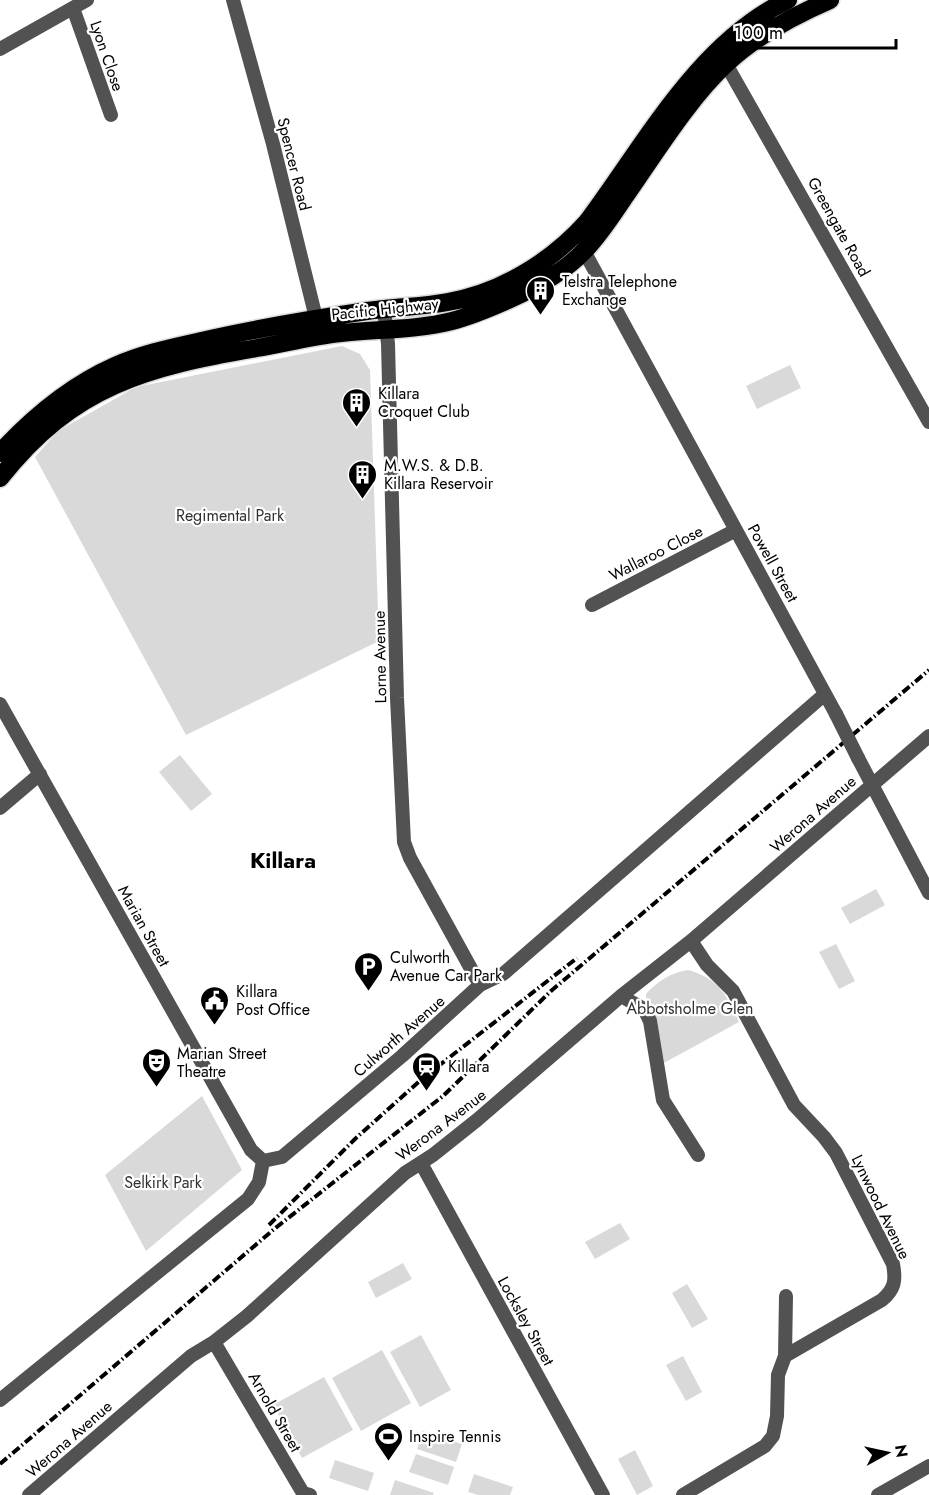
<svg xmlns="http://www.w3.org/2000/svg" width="929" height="1495" viewBox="0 0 929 1495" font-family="Jost,sans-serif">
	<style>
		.green { fill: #d9d9d9 }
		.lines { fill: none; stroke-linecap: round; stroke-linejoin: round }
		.highway-casing { stroke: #dbdbdb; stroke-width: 21 }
		.minor { stroke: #525252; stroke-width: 14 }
		.highway { stroke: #000; stroke-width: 18 }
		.rail { stroke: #000; stroke-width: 4; stroke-dasharray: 9 3 1.5 3; stroke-linecap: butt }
		.minor-bridge { stroke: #525252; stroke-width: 14 }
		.labels { text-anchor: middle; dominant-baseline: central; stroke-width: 4.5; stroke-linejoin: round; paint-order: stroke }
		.street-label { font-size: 16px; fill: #000; stroke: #fff }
		.poi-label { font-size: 16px; fill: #000; stroke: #fff; text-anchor: start }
		.park-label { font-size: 16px; fill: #303030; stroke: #fff }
		.district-label { font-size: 22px; font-weight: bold; fill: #000; stroke: #fff }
	</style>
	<rect width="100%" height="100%" fill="#fff"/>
	<path class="green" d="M 342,346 L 360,354 L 370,370 L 379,641 L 186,735 L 35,457 L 58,431 L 136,387 Z
		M 790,365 L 801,388 L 757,409 L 746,386 Z
		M 180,755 L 212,794 L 191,811 L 159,772 Z
		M 876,889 L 885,905 L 850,924 L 841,908 Z
		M 836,944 L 855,981 L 839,989 L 819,952 Z
		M 688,970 C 718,978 727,995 739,1022 L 662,1064 L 647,1005 L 646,994 C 658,981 670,973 688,970 Z
		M 202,1096 L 242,1170 L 146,1251 L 105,1175 Z
		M 620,1223 L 630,1239 L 595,1259 L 585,1242 Z
		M 403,1263 L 412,1279 L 376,1298 L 368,1282 Z
		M 687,1284 L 708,1319 L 692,1328 L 672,1293 Z
		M 421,1335 L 451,1390 L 420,1407 L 390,1352 Z
		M 382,1350 L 411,1403 L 361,1431 L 332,1378 Z
		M 683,1356 L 702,1392 L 686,1401 L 666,1365 Z
		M 324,1377 L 353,1430 L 302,1458 L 273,1405 Z
		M 423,1431 L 462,1444 L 456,1462 L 417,1449 Z
		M 635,1450 L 653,1486 L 637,1495 L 618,1459 Z
		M 416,1454 L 454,1467 L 448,1485 L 409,1472 Z
		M 335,1460 L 374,1473 L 368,1491 L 329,1478 Z
		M 474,1474 L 513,1487 L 510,1495 L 478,1495 L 468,1492 Z
		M 395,1480 L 434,1493 L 433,1495 L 390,1495 Z"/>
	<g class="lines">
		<defs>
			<path id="highway" d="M 0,453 C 33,417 70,386 115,366 C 144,353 175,347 206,340 C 259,328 313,319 367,311 C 394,307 421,307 448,302 C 501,293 551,262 587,222 C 644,146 698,43 788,0
				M 0,478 C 73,385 147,367 257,348 C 285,343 313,336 341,333 C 378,329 416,330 452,321 C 471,316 490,308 508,300 C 535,288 563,273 584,251 C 600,235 613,214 626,195 C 656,152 689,98 727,63 C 757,35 793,16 830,0"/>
		</defs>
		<use href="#highway" class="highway-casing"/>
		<path class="minor" d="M 233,0 L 273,144 L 318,326
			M 73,8 L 111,115
			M 0,49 L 87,0
			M 722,57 L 929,422
			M 584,251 L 836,714
			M 384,309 L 388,344 L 397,698 L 404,842 L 410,858 L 480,985
			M 592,605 L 736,530
			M 0,704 L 251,1150 L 263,1161
			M 858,758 L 929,893
			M 0,808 L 40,774
			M 621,996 L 644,1009 L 650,1021 L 663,1100 L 698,1155
			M 263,1161 L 282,1157 L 402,1056 L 480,985 L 503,974 L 825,694
			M 421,1163 L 603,1495
			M 214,1342 L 303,1493 L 310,1495
			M 785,1356 L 786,1296
			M 0,1400 L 248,1199 L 259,1182 L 263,1161
			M 29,1495 L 191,1356 L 214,1342 L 247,1316 L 405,1173 L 433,1155 L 477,1120 L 621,996 L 691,941 L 929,736
			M 683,1495 L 765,1446 L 773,1436 L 777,1416 L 778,1375 L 785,1356 L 882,1300 C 895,1289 896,1280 893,1264 L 836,1153 L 824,1137 L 794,1105 L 733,991 L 707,965 L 691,941
			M 878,1495 L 929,1466"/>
		<use href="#highway" class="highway"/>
		<path class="rail" d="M 269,1225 L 355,1139 L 423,1078 L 577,958
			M 0,1464 L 273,1230 L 443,1096 L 551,991 L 929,670"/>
		<path class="minor-bridge" d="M 836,714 L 858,758"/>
	</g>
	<defs>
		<symbol id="building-pin" viewBox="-11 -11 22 30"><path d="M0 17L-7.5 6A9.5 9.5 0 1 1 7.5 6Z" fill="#000" stroke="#fff"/><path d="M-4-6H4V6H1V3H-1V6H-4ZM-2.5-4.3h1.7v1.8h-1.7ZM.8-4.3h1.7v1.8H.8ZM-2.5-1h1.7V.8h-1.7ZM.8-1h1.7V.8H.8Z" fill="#fff"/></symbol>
		<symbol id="parking-pin" viewBox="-11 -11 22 30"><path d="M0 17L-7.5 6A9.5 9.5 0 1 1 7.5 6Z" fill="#000" stroke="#fff"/><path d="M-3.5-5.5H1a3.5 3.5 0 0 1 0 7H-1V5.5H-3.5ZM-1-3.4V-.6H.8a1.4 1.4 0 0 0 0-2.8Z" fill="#fff"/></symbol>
		<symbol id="civic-pin" viewBox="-11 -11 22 30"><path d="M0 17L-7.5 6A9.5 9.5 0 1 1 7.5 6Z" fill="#000" stroke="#fff"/><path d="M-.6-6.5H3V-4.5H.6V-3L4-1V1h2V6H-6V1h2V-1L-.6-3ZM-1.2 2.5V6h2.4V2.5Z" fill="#fff"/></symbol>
		<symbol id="theatre-pin" viewBox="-11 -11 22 30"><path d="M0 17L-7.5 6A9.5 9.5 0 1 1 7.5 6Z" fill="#000" stroke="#fff"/><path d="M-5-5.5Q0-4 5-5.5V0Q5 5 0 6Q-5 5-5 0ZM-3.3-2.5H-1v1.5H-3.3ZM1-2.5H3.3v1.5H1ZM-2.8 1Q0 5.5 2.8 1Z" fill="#fff"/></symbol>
		<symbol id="station-pin" viewBox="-11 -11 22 30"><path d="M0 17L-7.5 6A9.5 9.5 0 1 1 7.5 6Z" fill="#000" stroke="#fff"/><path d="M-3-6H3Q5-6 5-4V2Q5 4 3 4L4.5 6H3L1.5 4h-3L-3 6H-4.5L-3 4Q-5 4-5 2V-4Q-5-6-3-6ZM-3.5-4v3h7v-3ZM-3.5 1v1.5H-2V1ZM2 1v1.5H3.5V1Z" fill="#fff"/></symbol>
		<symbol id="stadium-pin" viewBox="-11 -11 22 30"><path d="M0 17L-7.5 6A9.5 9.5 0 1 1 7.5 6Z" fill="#000" stroke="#fff"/><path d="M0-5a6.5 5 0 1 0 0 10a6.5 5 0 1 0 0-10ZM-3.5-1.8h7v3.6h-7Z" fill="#fff"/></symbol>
	</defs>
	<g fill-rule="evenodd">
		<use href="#building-pin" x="524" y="274" width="33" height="45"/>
		<use href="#building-pin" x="340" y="386" width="33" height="45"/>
		<use href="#building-pin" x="346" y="458" width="33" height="45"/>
		<use href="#parking-pin" x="352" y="950" width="33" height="45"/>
		<use href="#civic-pin" x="198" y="984" width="33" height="45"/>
		<use href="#theatre-pin" x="140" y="1046" width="33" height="45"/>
		<use href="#station-pin" x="410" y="1050" width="33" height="45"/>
		<use href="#stadium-pin" x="372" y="1420" width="33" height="45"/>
	</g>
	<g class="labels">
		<g class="street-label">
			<text transform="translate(107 56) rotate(71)">Lyon Close</text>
			<text transform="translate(294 164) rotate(76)">Spencer Road</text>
			<text transform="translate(839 227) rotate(61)">Greengate Road</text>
			<text transform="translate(385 309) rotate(-6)">Pacific Highway</text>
			<text transform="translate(656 553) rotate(-27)">Wallaroo Close</text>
			<text transform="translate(773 563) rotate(61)">Powell Street</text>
			<text transform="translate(380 657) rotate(-91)">Lorne Avenue</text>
			<text transform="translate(813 814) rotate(-41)">Werona Avenue</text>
			<text transform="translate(144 926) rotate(61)">Marian Street</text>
			<text transform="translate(399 1036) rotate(-41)">Culworth Avenue</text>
			<text transform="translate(441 1125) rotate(-37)">Werona Avenue</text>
			<text transform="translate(881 1207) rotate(64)">Lynwood Avenue</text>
			<text transform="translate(526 1321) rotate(61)">Locksley Street</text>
			<text transform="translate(275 1412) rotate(60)">Arnold Street</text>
			<text transform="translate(69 1439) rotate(-41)">Werona Avenue</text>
		</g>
		<g class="poi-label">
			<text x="562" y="281">Telstra Telephone<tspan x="562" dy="18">Exchange</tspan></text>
			<text x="378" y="393">Killara<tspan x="378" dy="18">Croquet Club</tspan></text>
			<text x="384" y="465">M.W.S. &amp; D.B.<tspan x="384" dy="18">Killara Reservoir</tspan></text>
			<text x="390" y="957">Culworth<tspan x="390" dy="18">Avenue Car Park</tspan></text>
			<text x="236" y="991">Killara<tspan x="236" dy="18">Post Office</tspan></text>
			<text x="177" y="1053">Marian Street<tspan x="177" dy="18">Theatre</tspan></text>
			<text x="448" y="1066">Killara</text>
			<text x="409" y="1436">Inspire Tennis</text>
		</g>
		<g class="park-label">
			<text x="230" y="515">Regimental Park</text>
			<text x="690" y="1008">Abbotsholme Glen</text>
			<text x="163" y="1182">Selkirk Park</text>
		</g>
		<g class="district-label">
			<text x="283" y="860">Killara</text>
		</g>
	</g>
	<g transform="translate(887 1453) rotate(82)" stroke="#ffffff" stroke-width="4.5" paint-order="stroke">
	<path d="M0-4.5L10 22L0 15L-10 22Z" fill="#000000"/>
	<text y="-9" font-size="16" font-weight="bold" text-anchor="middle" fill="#000000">N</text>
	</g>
	<path d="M725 39v9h171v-9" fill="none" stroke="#000000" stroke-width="3"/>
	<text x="734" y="39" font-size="18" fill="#000000" stroke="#ffffff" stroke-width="4.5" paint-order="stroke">100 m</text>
</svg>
